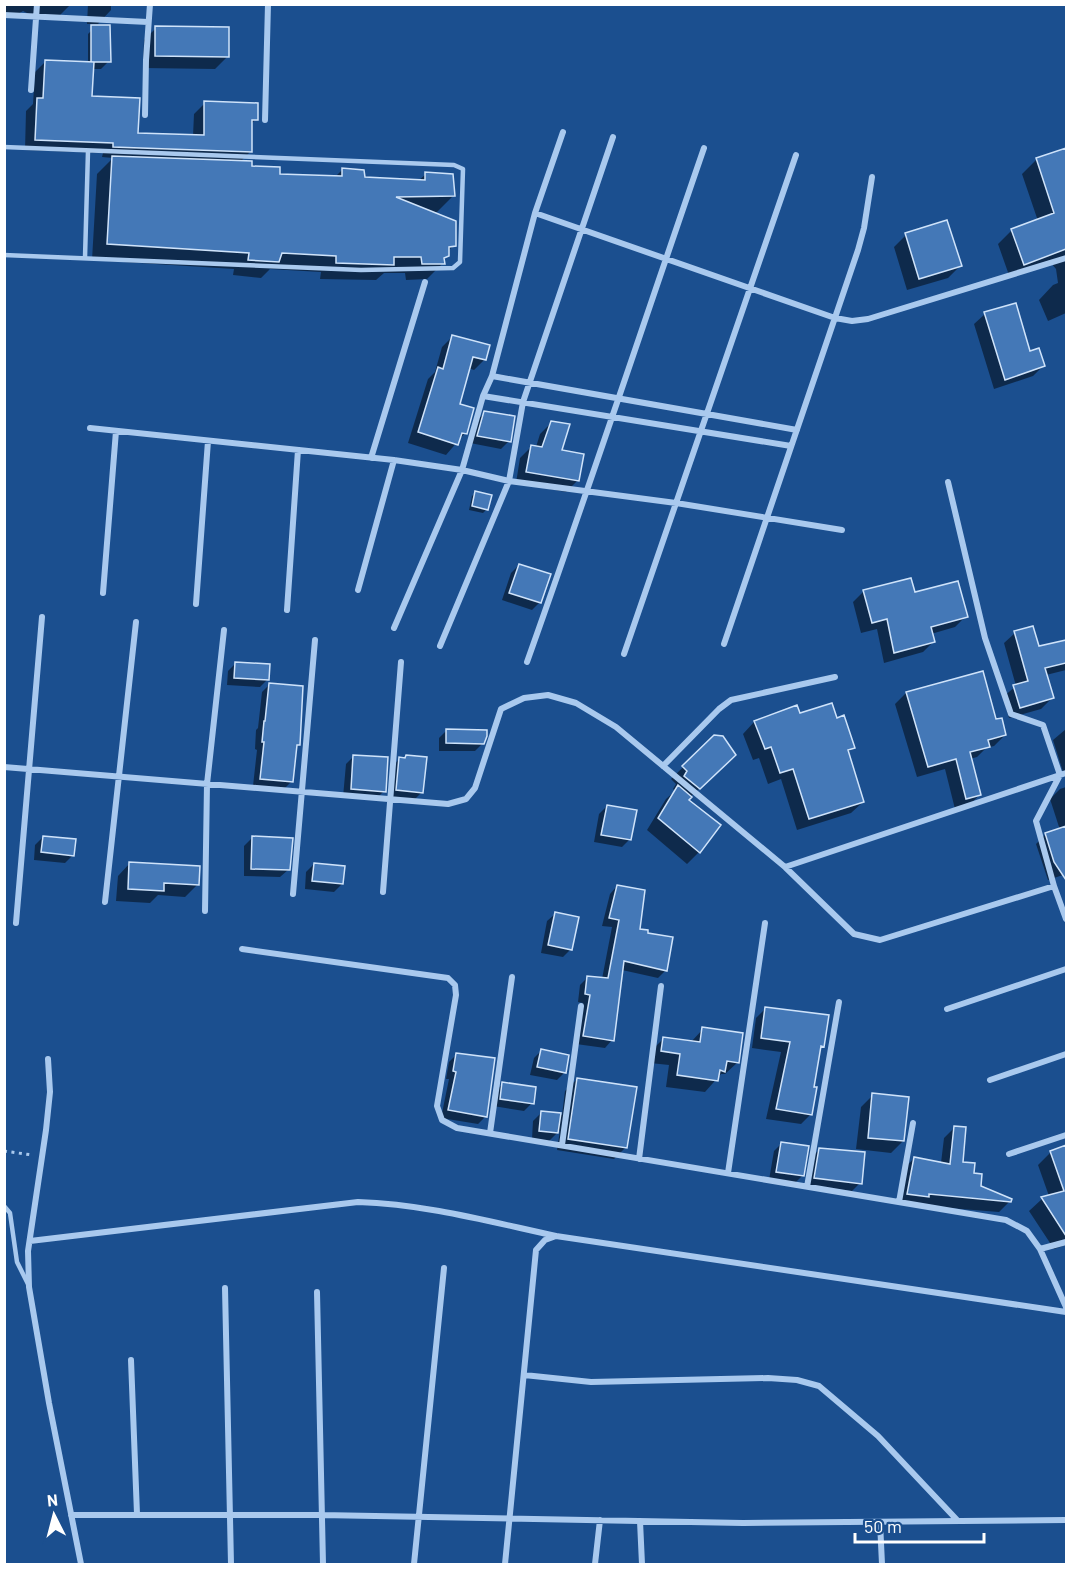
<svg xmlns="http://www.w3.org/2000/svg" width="1071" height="1569" viewBox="0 0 1071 1569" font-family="Barlow,sans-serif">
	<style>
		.shadow { fill: #0007 }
		.building { fill: #4478b7; stroke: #cfe3fa; stroke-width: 1.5 }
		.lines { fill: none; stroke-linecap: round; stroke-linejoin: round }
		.path { stroke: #a9c9ee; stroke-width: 3; stroke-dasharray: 3 4.5; stroke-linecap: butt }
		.lane { stroke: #a9c9ee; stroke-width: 4.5 }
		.street { stroke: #a9c9ee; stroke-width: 6 }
	</style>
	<rect width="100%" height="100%" fill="#1b4f8f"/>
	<path class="shadow" d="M 4,4 L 70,4 L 70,5 L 57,18 L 30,19 L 29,14 L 23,11 L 18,14 L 4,14 Z
		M 88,4 L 111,4 L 111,10 L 98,24 L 87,24 Z
		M 96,26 L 109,61 L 101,69 L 88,69 L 88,34 Z
		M 156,28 L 227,57 L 215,69 L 143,68 L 144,40 Z
		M 46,61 L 137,134 L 193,136 L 194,114 L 205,103 L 256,119 L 250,125 L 250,152 L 240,162 L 250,168 L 278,175 L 335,177 L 342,170 L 363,179 L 418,181 L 426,174 L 453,196 L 437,212 L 429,212 L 454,245 L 447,252 L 447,256 L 443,260 L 443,263 L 427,279 L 406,280 L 405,273 L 384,273 L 376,280 L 320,279 L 321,272 L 270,269 L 261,278 L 233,275 L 234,269 L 92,260 L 97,174 L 113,158 L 102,157 L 103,153 L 25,150 L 26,111 L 33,104 L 35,72 Z
		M 1066,150 L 1066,313 L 1048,321 L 1039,300 L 1053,285 L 1058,283 L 1056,269 L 1051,263 L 1010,278 L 998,244 L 1012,230 L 1038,221 L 1022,174 L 1037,159 Z
		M 906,235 L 960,266 L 948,278 L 907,290 L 894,247 Z
		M 985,314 L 1043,366 L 1033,376 L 994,389 L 974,324 Z
		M 452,337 L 485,359 L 474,370 L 468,368 L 458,405 L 465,433 L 446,455 L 408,443 L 428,379 L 435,372 L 442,347 Z
		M 485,413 L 509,441 L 501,449 L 470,443 L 477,420 Z
		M 552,422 L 560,451 L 578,480 L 566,492 L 516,483 L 520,458 L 532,446 L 536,447 L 540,434 Z
		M 475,493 L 487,509 L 483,513 L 469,510 L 472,496 Z
		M 519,565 L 540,602 L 532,610 L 502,600 L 511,573 Z
		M 864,591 L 914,594 L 966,616 L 955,627 L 931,634 L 933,642 L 923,652 L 884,663 L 877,629 L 861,633 L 853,602 Z
		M 1015,633 L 1038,648 L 1066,641 L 1066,670 L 1046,675 L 1052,698 L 1041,709 L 1009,718 L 1003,697 L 1016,686 L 1004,643 Z
		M 236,663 L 268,679 L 260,687 L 227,685 L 228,671 Z
		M 270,684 L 298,745 L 295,748 L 292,781 L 284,789 L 253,786 L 257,750 L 255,749 L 256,730 L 258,728 L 262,692 Z
		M 906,693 L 995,721 L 1005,735 L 994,746 L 986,748 L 977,757 L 970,759 L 979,795 L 969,806 L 955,809 L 945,769 L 917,777 L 895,704 Z
		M 796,707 L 799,715 L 836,720 L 853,748 L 847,753 L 863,802 L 851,813 L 797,830 L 781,779 L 768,784 L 759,758 L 753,760 L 743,734 L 754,722 Z
		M 1066,729 L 1066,775 L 1064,775 L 1053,740 Z
		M 447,730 L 483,743 L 475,751 L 439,751 L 439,738 Z
		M 715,736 L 722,767 L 687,800 L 699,852 L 687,864 L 647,830 L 666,799 L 675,791 L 673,789 L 676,784 L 671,779 Z
		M 354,756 L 384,791 L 376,799 L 343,797 L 346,764 Z
		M 406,757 L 422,792 L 414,800 L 389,798 L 392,767 L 399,759 L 404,759 Z
		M 1066,787 L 1066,874 L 1048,880 L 1036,844 L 1046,834 L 1060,830 L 1050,799 L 1060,789 Z
		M 607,806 L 630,839 L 622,847 L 594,842 L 599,814 Z
		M 43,837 L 73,855 L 65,863 L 34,860 L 35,845 Z
		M 252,838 L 288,870 L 280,877 L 244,876 L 244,846 Z
		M 130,863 L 197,885 L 185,897 L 158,895 L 150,903 L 116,901 L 118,876 Z
		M 314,864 L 342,884 L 334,892 L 305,889 L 306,872 Z
		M 617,886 L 638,930 L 666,970 L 658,978 L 622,970 L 612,1040 L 605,1048 L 576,1044 L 583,1003 L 578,1002 L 580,985 L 588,977 L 602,979 L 612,927 L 602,926 L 610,894 Z
		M 555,914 L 571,949 L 563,957 L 541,953 L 547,921 Z
		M 766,1008 L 823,1046 L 819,1049 L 812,1088 L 811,1114 L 801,1124 L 766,1119 L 781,1052 L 752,1048 L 756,1018 Z
		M 703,1029 L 738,1062 L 725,1074 L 721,1074 L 705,1092 L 666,1087 L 669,1065 L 650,1063 L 651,1051 L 663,1039 L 691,1042 Z
		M 542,1050 L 565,1072 L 557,1080 L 530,1075 L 534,1058 Z
		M 457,1054 L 485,1117 L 478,1124 L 441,1118 L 449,1079 L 446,1079 L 449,1062 Z
		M 577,1079 L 626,1147 L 614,1159 L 557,1150 L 560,1130 L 549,1141 L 532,1139 L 533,1121 L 541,1113 L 562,1115 L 565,1091 Z
		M 503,1084 L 532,1103 L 524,1111 L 493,1106 L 495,1091 Z
		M 873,1095 L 903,1141 L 891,1153 L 856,1149 L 861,1107 Z
		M 954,1128 L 961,1163 L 973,1174 L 979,1187 L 1010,1201 L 999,1212 L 897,1204 L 904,1169 L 914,1158 L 941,1163 L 944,1138 Z
		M 782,1143 L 802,1176 L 794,1184 L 769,1180 L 774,1151 Z
		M 1066,1147 L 1066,1245 L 1054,1249 L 1029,1211 L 1042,1199 L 1049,1196 L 1038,1165 L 1051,1152 Z
		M 820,1149 L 860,1183 L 852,1191 L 807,1186 L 812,1157 Z"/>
	<path class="building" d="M 91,25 L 110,25 L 111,62 L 91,62 Z
		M 155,26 L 229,27 L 229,57 L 155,56 Z
		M 45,60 L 94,62 L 92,96 L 140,98 L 138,133 L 204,135 L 204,101 L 258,103 L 258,120 L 252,120 L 252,152 L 113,147 L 113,143 L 35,140 L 37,98 L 43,98 Z
		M 1066,148 L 1066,249 L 1024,265 L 1011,229 L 1054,213 L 1036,158 Z
		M 112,156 L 252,161 L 252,166 L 280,167 L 280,174 L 342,176 L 342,168 L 364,170 L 365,177 L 425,180 L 425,172 L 453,174 L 455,196 L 396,197 L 456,221 L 456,246 L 449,247 L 449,256 L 444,258 L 445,264 L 422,264 L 421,257 L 394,257 L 394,265 L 336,263 L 336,256 L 282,253 L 279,262 L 248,260 L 249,253 L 107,244 Z
		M 947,220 L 962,266 L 919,279 L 905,233 Z
		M 1016,303 L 1030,351 L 1039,348 L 1045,366 L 1005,380 L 984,312 Z
		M 452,335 L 490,345 L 486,360 L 473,357 L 460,404 L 474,408 L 467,434 L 462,433 L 458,445 L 418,432 L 438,367 L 443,369 Z
		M 484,411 L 515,416 L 511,442 L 477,436 Z
		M 551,421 L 570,424 L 562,450 L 584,454 L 579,481 L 526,472 L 531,445 L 542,447 Z
		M 475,491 L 492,495 L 488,510 L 472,506 Z
		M 519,564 L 551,574 L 541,603 L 509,593 Z
		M 911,578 L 915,592 L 958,581 L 968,617 L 931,627 L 935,642 L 894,653 L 887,619 L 872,623 L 863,590 Z
		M 1033,626 L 1039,646 L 1066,640 L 1066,663 L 1045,668 L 1054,698 L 1020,708 L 1013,685 L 1028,681 L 1014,631 Z
		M 235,662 L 270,664 L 269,680 L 234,678 Z
		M 983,671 L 996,719 L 1002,718 L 1006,735 L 988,740 L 990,747 L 970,752 L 981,795 L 966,799 L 956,759 L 928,767 L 906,692 Z
		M 269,683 L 303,686 L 300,745 L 297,745 L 293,782 L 260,779 L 264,742 L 262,742 L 264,721 L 265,721 Z
		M 832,703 L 837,718 L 844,715 L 855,748 L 848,750 L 864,802 L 809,819 L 793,769 L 780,773 L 771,747 L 765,749 L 754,721 L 797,705 L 800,713 Z
		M 446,729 L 487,730 L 487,736 L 484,744 L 446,743 Z
		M 714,735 L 723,736 L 736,755 L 700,789 L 684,776 L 687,771 L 682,766 Z
		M 353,755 L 388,757 L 386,792 L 351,789 Z
		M 406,755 L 427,757 L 423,793 L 396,790 L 399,757 L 405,758 Z
		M 678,785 L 692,797 L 689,800 L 721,825 L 700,853 L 658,818 Z
		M 607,805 L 637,810 L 631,840 L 601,835 Z
		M 1066,826 L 1066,880 L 1054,862 L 1045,833 Z
		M 43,836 L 76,839 L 74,856 L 41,852 Z
		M 252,836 L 293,838 L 290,870 L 251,869 Z
		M 129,862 L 200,866 L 199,885 L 164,883 L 164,891 L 128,889 Z
		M 314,863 L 345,866 L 343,884 L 312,881 Z
		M 617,885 L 645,890 L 640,929 L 648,930 L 648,933 L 673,937 L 667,971 L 624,961 L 614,1041 L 583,1036 L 590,995 L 585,994 L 587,976 L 608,978 L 619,920 L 609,918 Z
		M 555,912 L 579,917 L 572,950 L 548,945 Z
		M 765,1007 L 829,1015 L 824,1047 L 821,1046 L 814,1087 L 817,1087 L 812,1115 L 776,1109 L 790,1042 L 761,1038 Z
		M 702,1027 L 743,1033 L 739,1063 L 727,1061 L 725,1072 L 720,1070 L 718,1081 L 677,1075 L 680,1054 L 661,1051 L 663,1037 L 700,1042 Z
		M 541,1049 L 569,1055 L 566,1073 L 537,1067 Z
		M 456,1053 L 495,1058 L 487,1117 L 448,1110 L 456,1072 L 453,1071 Z
		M 577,1078 L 637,1087 L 627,1148 L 568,1139 Z
		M 502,1082 L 536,1087 L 534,1104 L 500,1099 Z
		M 872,1093 L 909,1097 L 904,1141 L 868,1138 Z
		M 541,1111 L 561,1113 L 558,1133 L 539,1131 Z
		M 954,1126 L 966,1127 L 963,1162 L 975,1163 L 974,1173 L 982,1174 L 981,1186 L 1012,1199 L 1011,1202 L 929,1194 L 929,1197 L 907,1194 L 914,1157 L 950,1164 Z
		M 781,1142 L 809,1146 L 804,1176 L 776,1172 Z
		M 1066,1145 L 1066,1236 L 1041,1197 L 1064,1191 L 1050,1151 Z
		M 819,1148 L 865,1152 L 862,1184 L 814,1178 Z"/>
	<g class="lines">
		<path class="path" d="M 4,1151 L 32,1155"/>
		<path class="lane" d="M 4,147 L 454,165 L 463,169 L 460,262 L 453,268 L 361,270 L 4,255
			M 85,258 L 88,151
			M 4,1206 L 10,1213 L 17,1262 L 28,1284"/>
		<path class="street" d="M 4,15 L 148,22
			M 31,90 L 37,4
			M 145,115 L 146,60 L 150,4
			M 265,120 L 268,4
			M 535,213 L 835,318 L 852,321 L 868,319 L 1066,258
			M 492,376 L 797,430
			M 483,396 L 791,446
			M 90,428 L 394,460 L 462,470 L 509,481 L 676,503 L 842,530
			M 371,458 L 425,282
			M 948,482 L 985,638 L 1011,714 L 1043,725 L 1060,775 L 1036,821 L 1054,886 L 1066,919
			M 358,590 L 394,460
			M 103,593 L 116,431
			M 196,604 L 208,441
			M 287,610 L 298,450
			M 394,628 L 462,470 L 483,396 L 492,376 L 535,213 L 563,132
			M 724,644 L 858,250 L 864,228 L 872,177
			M 440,646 L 509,481 L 523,402 L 613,137
			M 624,654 L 796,155
			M 527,662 C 588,491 645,319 704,148
			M 663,766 L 719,709 L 731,700 L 835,677
			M 4,767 L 448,804 L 466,799 L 475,788 L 501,709 L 524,698 L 548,695 L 576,703 L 616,727 L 785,867 L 854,934 L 880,940 L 1054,886
			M 785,867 L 1066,773
			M 383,892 L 401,662
			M 293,894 L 315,640
			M 105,902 L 136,622
			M 205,911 L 207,784 L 224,630
			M 16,923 L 42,617
			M 242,949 L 448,978 L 455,985 L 456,995 L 437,1106 L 442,1120 L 457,1128 L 1006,1220 L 1027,1231 L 1040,1249 L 1066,1307
			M 947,1009 L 1066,969
			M 48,1059 L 50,1092 L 46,1130 L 28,1251 L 29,1287 L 49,1403 L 81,1564
			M 990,1080 L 1066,1054
			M 490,1133 L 512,977
			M 562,1145 L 581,1006
			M 1009,1154 L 1066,1135
			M 639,1159 L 661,986
			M 728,1173 L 765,923
			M 807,1187 L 839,1002
			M 899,1202 L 913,1123
			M 30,1241 L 358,1202 C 425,1204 491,1222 556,1236
			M 1040,1249 L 1066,1242
			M 225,1288 L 231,1564
			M 317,1292 L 323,1564
			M 131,1360 L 137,1514
			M 524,1375 L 591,1382 L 768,1378 L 797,1380 L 819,1386 L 878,1436 L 958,1521
			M 71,1515 L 321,1515 L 743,1523 L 1066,1520
			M 640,1521 L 642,1564
			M 880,1522 L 882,1564
			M 414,1564 L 444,1268
			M 505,1564 L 536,1250 L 545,1240 L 556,1236 L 1066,1312
			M 595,1564 L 600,1520"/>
	</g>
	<rect width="1071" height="1569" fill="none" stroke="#ffffff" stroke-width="12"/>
	<g transform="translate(54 1515) rotate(354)" stroke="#1b4f8f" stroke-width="4.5" paint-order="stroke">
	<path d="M0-4.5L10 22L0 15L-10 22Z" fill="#ffffff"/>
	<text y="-9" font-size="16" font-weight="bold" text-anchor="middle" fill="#ffffff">N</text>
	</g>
	<path d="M855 1533v9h129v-9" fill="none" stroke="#ffffff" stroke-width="3"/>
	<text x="864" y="1533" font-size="18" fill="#ffffff" stroke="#1b4f8f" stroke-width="4.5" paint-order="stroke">50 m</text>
</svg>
